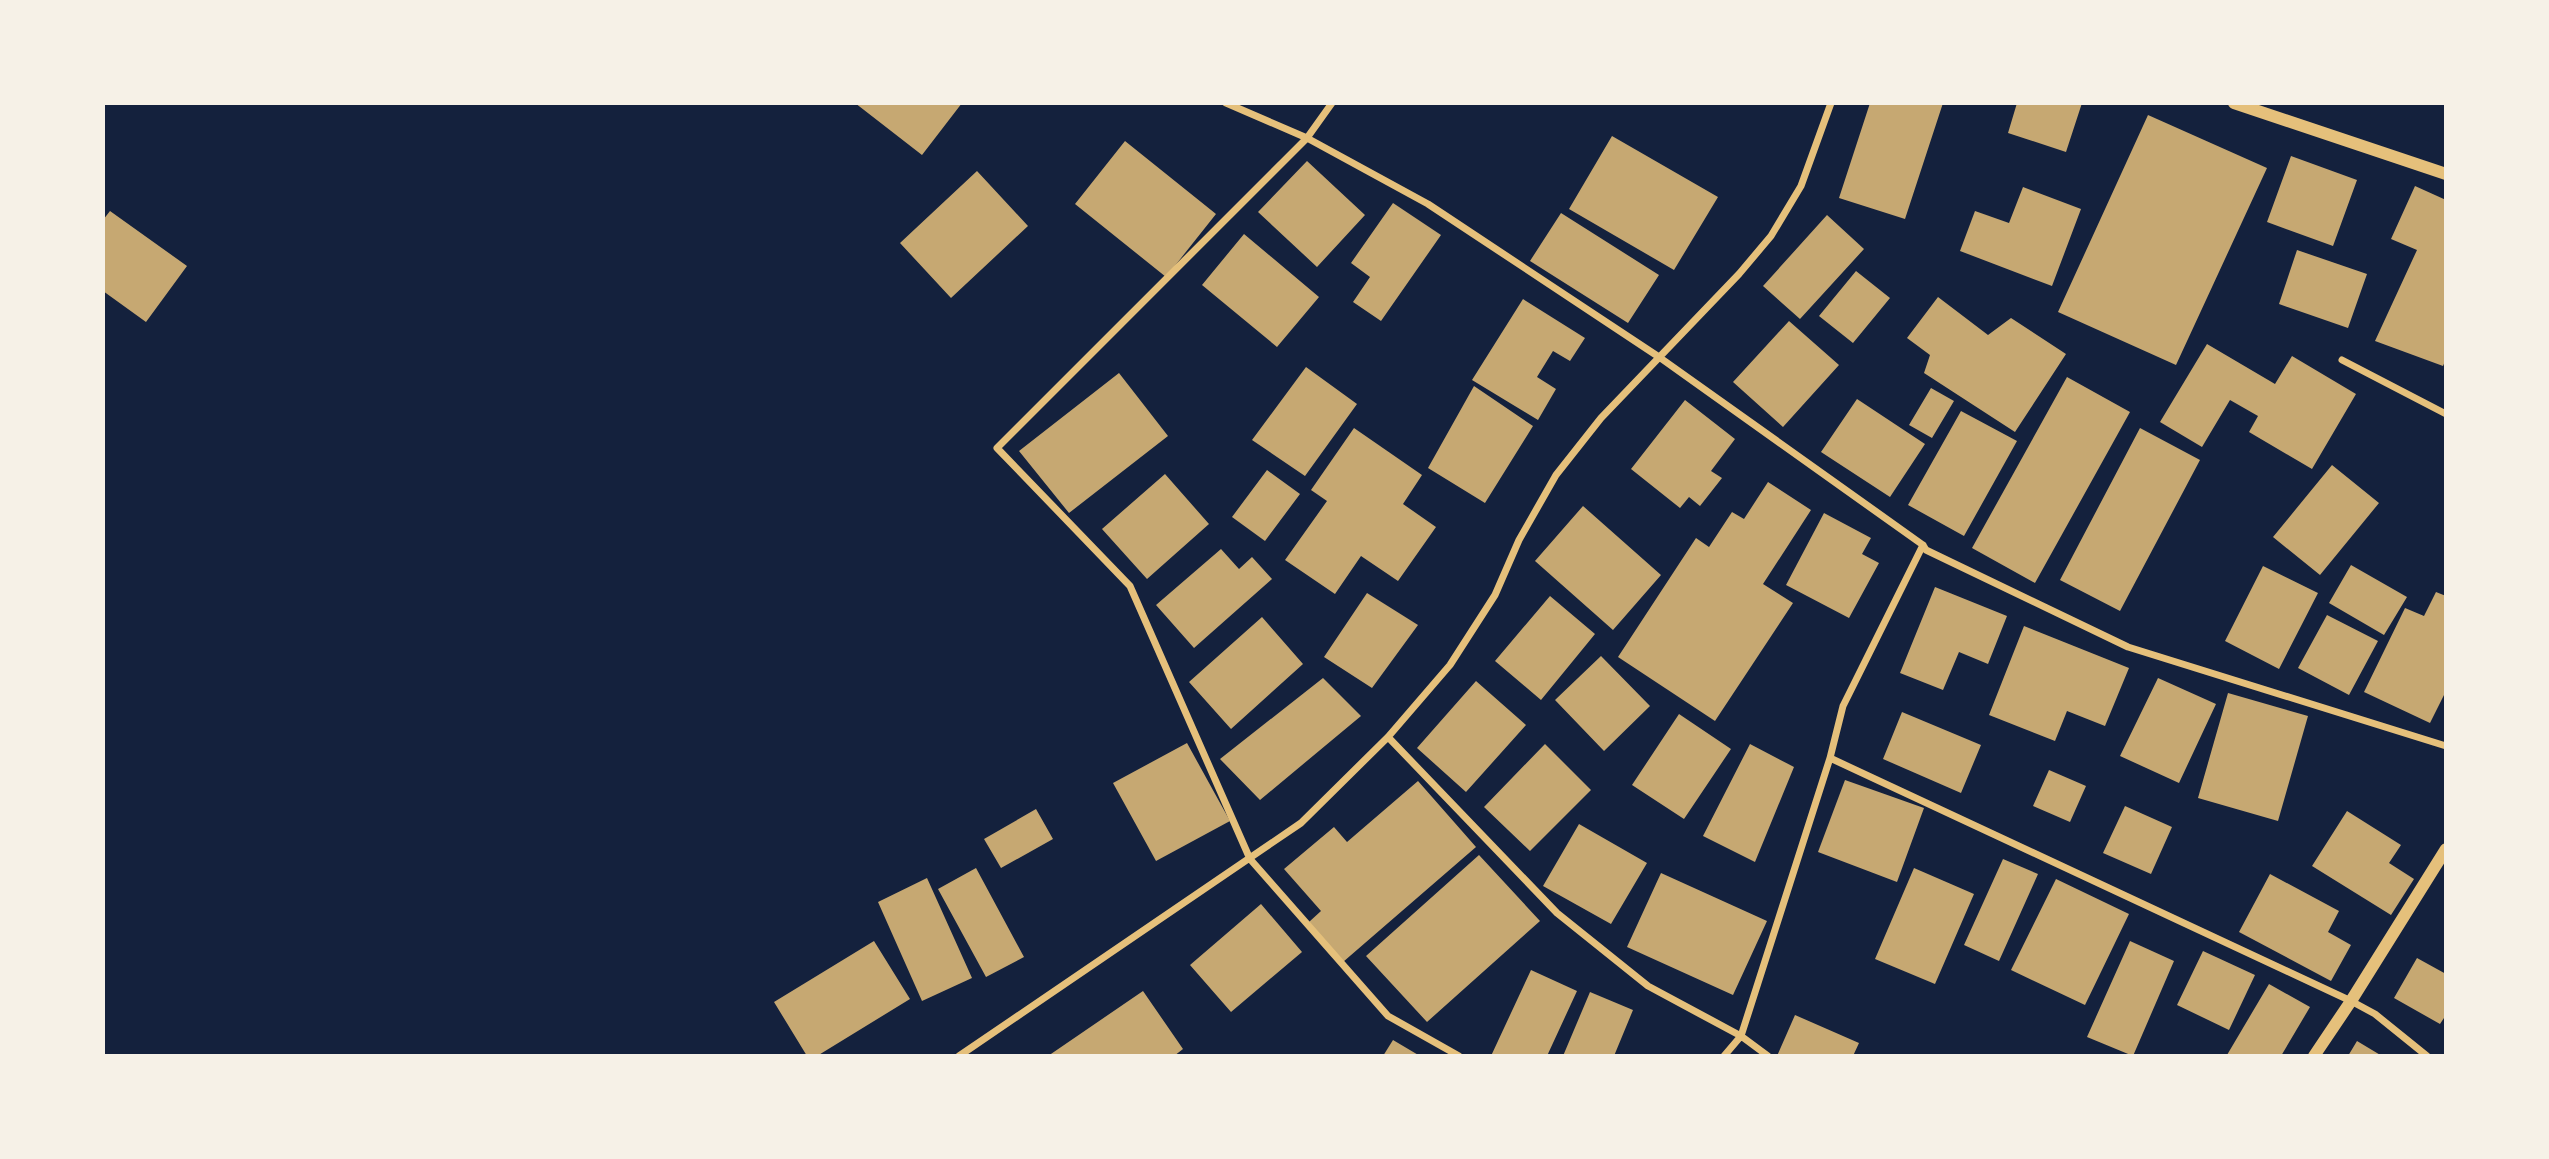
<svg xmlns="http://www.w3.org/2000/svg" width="2549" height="1159" viewBox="0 0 2549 1159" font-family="Quicksand,sans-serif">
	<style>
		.building { fill: #c6a872 }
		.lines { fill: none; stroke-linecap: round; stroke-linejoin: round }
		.minor { stroke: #e5c07b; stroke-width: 7 }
		.tertiary { stroke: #e5c07b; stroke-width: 12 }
	</style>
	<rect width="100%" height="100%" fill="#14213d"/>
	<path class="building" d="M 855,103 L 962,103 L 922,155 Z
		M 1870,103 L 1943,103 L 1905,219 L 1839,198 Z
		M 2017,103 L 2082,103 L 2066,152 L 2008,133 Z
		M 2148,115 L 2267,168 L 2176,365 L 2058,312 Z
		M 1612,136 L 1718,197 L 1674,270 L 1569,209 Z
		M 1125,141 L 1216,214 L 1166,277 L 1075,204 Z
		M 2291,156 L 2357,180 L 2333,246 L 2267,222 Z
		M 1307,161 L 1365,215 L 1317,267 L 1258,212 Z
		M 977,171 L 1028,226 L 951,298 L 900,243 Z
		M 2415,186 L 2446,200 L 2446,359 L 2443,366 L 2375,341 L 2417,250 L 2391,239 Z
		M 2023,187 L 2081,209 L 2052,286 L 1960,251 L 1975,211 L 2009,223 Z
		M 1393,203 L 1441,235 L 1381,321 L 1353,302 L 1370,277 L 1351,263 Z
		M 110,211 L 187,266 L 146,322 L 103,291 L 103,220 Z
		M 1561,213 L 1659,275 L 1628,323 L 1530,261 Z
		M 1827,215 L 1864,249 L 1800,319 L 1763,286 Z
		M 1244,234 L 1319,297 L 1277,347 L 1202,285 Z
		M 2297,250 L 2367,274 L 2348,328 L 2279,304 Z
		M 1856,271 L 1890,298 L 1853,343 L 1819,316 Z
		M 1938,297 L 1988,335 L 2011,318 L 2066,354 L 2015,432 L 1924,373 L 1930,355 L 1907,338 Z
		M 1523,299 L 1585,338 L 1570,361 L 1553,351 L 1537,377 L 1556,389 L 1538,420 L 1472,380 Z
		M 1789,321 L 1839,365 L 1783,427 L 1733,382 Z
		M 2207,344 L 2275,384 L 2292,356 L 2356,394 L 2312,469 L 2249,432 L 2258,416 L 2230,400 L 2202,447 L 2160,422 Z
		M 1306,367 L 1357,404 L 1305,476 L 1252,440 Z
		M 1119,373 L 1168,436 L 1069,513 L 1019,451 Z
		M 2067,377 L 2130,412 L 2035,583 L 1972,548 Z
		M 1474,386 L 1533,426 L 1485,503 L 1428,468 Z
		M 1931,388 L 1954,401 L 1932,438 L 1909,425 Z
		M 1857,399 L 1925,444 L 1890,497 L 1821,452 Z
		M 1685,400 L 1735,439 L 1711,471 L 1722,478 L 1700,506 L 1689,497 L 1680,508 L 1631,469 Z
		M 1961,411 L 2017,441 L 1964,536 L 1908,505 Z
		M 1354,428 L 1422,475 L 1403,504 L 1436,527 L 1398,581 L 1361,556 L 1335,594 L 1285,560 L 1327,501 L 1311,490 Z
		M 2140,428 L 2200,460 L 2120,611 L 2060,580 Z
		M 2332,465 L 2379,503 L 2320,575 L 2273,537 Z
		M 1267,470 L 1300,494 L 1265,541 L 1232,517 Z
		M 1165,474 L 1209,524 L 1147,579 L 1102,529 Z
		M 1768,482 L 1811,510 L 1763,584 L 1793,603 L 1715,721 L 1618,657 L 1696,538 L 1709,547 L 1732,512 L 1744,519 Z
		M 1583,506 L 1661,575 L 1613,630 L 1535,561 Z
		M 1824,513 L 1871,538 L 1862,554 L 1879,563 L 1849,618 L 1786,585 Z
		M 1221,549 L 1239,569 L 1252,557 L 1272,579 L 1194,648 L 1156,605 Z
		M 2351,565 L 2407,597 L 2384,635 L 2329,603 Z
		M 2263,566 L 2318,593 L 2279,669 L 2225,641 Z
		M 1935,587 L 2007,616 L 1988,664 L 1959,652 L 1943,690 L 1900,673 Z
		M 2436,592 L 2446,596 L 2446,691 L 2430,723 L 2364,692 L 2405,608 L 2424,616 Z
		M 1367,593 L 1418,625 L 1372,688 L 1324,657 Z
		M 1550,596 L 1595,634 L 1541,700 L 1495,661 Z
		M 2327,615 L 2378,641 L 2349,695 L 2298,668 Z
		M 1262,617 L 1303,664 L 1231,729 L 1189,682 Z
		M 2024,626 L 2129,668 L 2105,726 L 2067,711 L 2055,741 L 1989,715 Z
		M 1601,656 L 1650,706 L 1604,751 L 1555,700 Z
		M 1323,678 L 1361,716 L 1260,800 L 1220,759 Z
		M 2158,678 L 2216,704 L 2179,783 L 2120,756 Z
		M 1476,681 L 1526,725 L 1466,792 L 1417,748 Z
		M 2228,693 L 2308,716 L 2278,821 L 2198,798 Z
		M 1902,712 L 1981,745 L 1961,793 L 1883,759 Z
		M 1679,714 L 1731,749 L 1684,819 L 1632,785 Z
		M 1187,743 L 1230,821 L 1156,861 L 1113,783 Z
		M 1545,744 L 1591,790 L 1530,851 L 1484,807 Z
		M 1750,744 L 1794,767 L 1755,862 L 1703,836 Z
		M 2049,770 L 2086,786 L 2070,822 L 2033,806 Z
		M 1845,780 L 1924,808 L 1897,882 L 1818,852 Z
		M 1418,781 L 1476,847 L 1343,962 L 1309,922 L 1321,911 L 1284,869 L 1334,827 L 1347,842 Z
		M 2125,806 L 2172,827 L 2151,874 L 2103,853 Z
		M 1036,809 L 1053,839 L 1001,868 L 984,839 Z
		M 2347,811 L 2401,845 L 2389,863 L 2414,879 L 2391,915 L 2312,866 Z
		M 1579,824 L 1647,863 L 1611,924 L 1543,886 Z
		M 1479,855 L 1540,921 L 1427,1022 L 1366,956 Z
		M 2003,859 L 2038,874 L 1999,961 L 1964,945 Z
		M 976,868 L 1024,957 L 986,977 L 938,889 Z
		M 1914,868 L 1974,894 L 1935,984 L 1875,959 Z
		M 1661,873 L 1767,921 L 1733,995 L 1627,947 Z
		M 2270,874 L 2339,911 L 2328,932 L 2351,945 L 2331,981 L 2239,932 Z
		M 927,878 L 972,978 L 922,1001 L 878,902 Z
		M 2056,879 L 2129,914 L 2085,1005 L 2011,970 Z
		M 1261,904 L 1302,952 L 1231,1012 L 1190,965 Z
		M 874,941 L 910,999 L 817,1056 L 807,1056 L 774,1002 Z
		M 2130,941 L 2174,961 L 2133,1056 L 2087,1037 Z
		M 2203,951 L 2255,975 L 2229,1030 L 2177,1005 Z
		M 2417,958 L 2446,974 L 2446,1015 L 2440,1024 L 2394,998 Z
		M 1531,970 L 1577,991 L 1547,1056 L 1491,1056 Z
		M 2269,984 L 2310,1007 L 2281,1056 L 2229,1056 L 2227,1055 Z
		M 1143,991 L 1183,1049 L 1174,1056 L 1048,1056 Z
		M 1590,992 L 1633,1010 L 1614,1056 L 1563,1056 Z
		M 1795,1015 L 1859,1043 L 1853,1056 L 1777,1056 Z
		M 1393,1040 L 1420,1056 L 1383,1056 Z
		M 2357,1041 L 2382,1056 L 2348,1056 Z"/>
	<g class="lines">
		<path class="minor" d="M 1226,103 L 1307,138 L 1428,204 L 1659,357 L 1923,545 L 1926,550 L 2128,647 L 2446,746
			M 1332,103 L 1307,138 L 997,448 L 1130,586 L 1250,859 L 1388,1016 L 1459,1056
			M 2342,360 L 2446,414
			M 1388,737 L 1557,913 L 1648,986 L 1741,1036 L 1768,1056
			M 1830,758 L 2351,1001 L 2375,1014 L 2427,1056
			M 959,1056 L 1301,823 L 1388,737 L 1450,665 L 1495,595 L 1519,540 L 1556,475 L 1601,418 L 1739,274 L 1771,236 L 1801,186 L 1831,103
			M 1724,1056 L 1741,1036 L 1830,758 L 1843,706 L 1923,545"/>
		<path class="tertiary" d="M 2234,103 L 2446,174
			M 2314,1056 L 2351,1001 L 2446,849"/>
	</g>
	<rect width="2549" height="1159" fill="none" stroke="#f6f1e7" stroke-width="210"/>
</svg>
